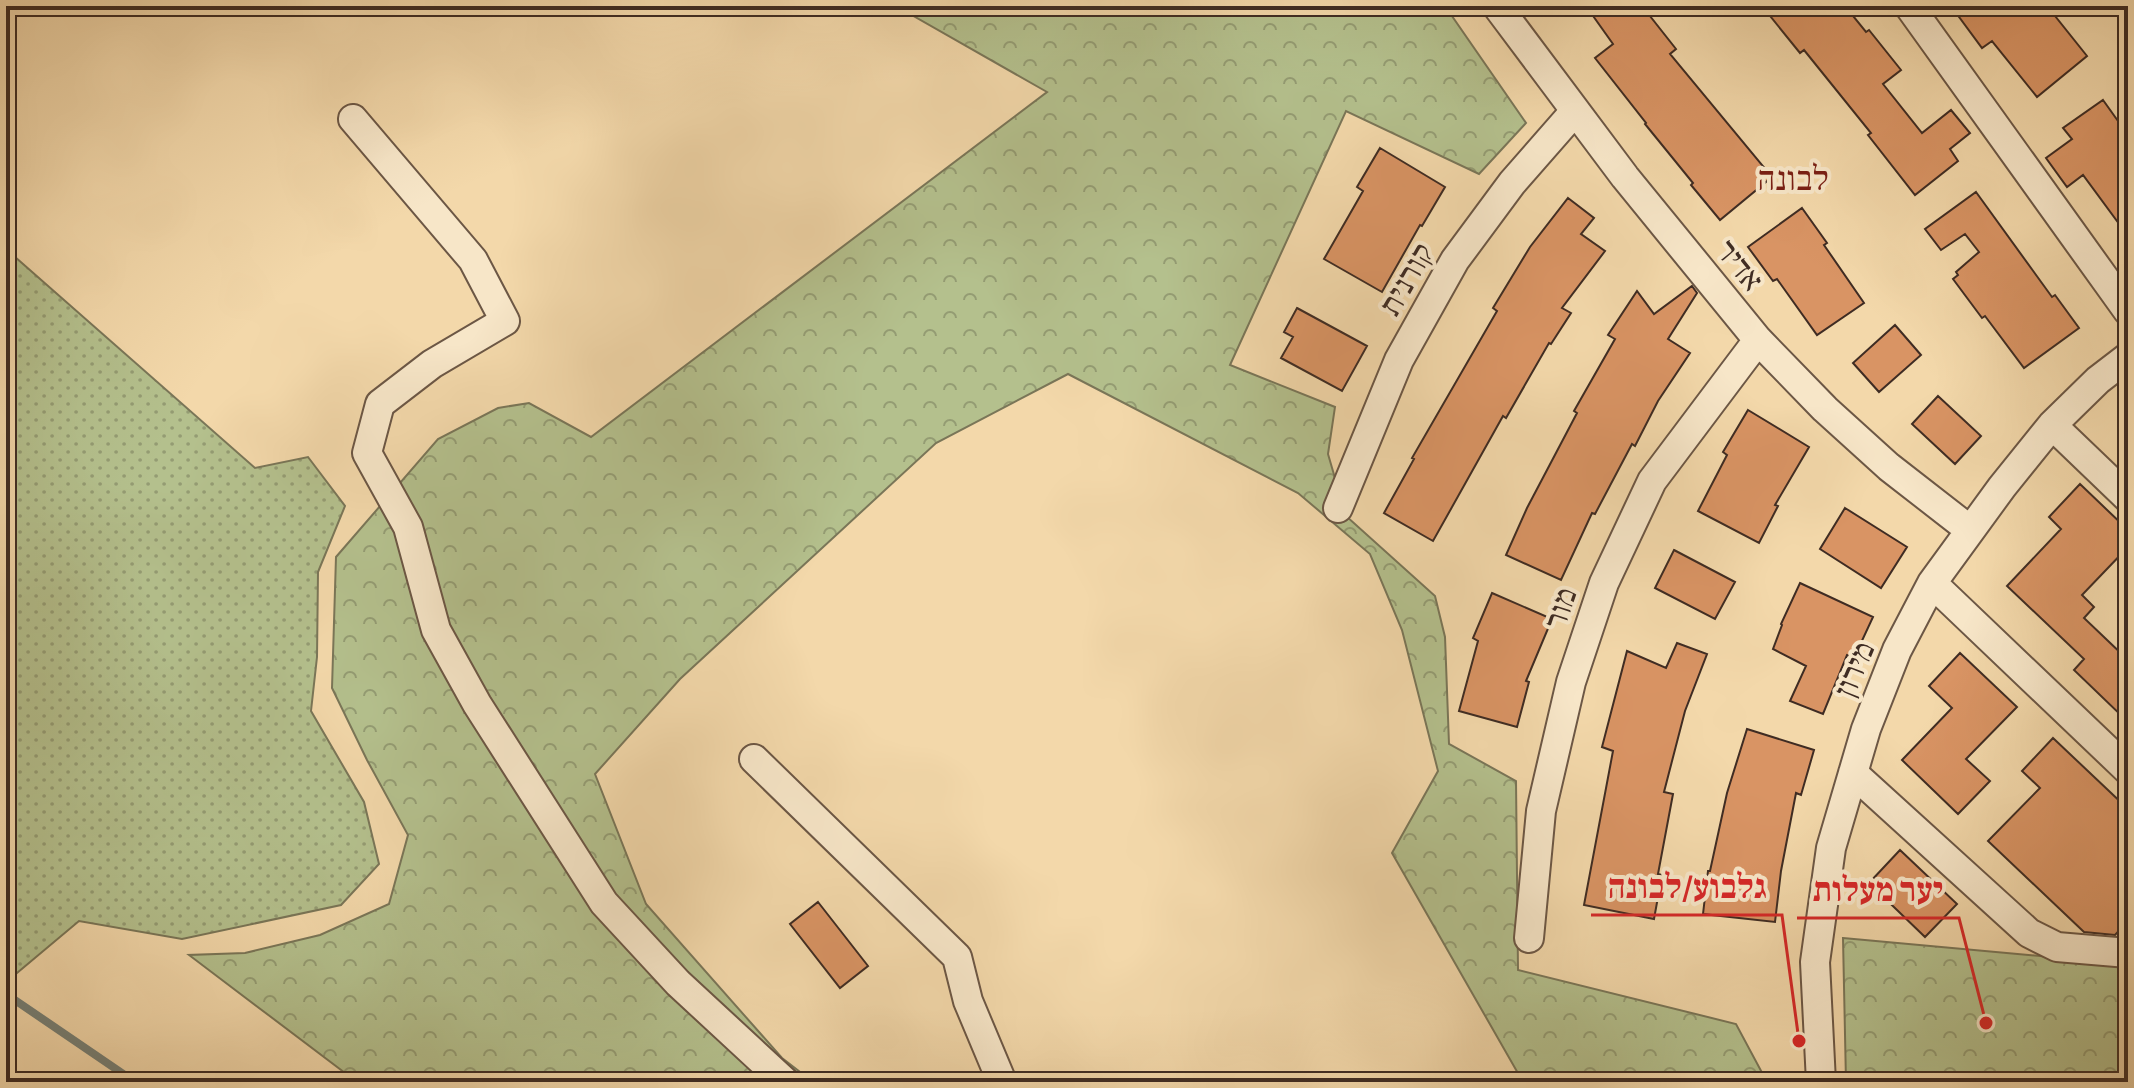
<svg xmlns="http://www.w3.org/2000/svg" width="2134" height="1088" viewBox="0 0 2134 1088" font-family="Alegreya,'Frank Ruhl Libre',serif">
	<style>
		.grass { fill: url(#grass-dots); stroke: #7a7658; stroke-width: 2 }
		.forest { fill: url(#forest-crowns); stroke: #7a7658; stroke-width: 2 }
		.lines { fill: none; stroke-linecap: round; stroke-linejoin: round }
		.stream { stroke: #778177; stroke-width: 8 }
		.building { fill: #d99464; stroke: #3f2c23; stroke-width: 2 }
		.street-casing { stroke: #6c5745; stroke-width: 32 }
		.street { stroke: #f7e6c8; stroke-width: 28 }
		.labels { text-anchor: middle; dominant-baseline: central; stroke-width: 8; stroke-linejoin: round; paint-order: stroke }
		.street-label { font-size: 32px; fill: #3f2c23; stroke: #f7e6c8 }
		.neighbourhood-label { font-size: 34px; fill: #7a1f14; stroke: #f7e6c8 }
		.leader { fill: none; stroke: #d62828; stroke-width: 3 }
		.callout-dot { fill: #d62828; stroke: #f7e6c8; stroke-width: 3 }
		.callout-label { font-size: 34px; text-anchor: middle; font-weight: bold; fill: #d62828; stroke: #f7e6c8; stroke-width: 8; stroke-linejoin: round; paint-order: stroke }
	</style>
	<defs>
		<pattern id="grass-dots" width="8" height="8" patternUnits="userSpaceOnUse" patternTransform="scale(2)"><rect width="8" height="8" fill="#b4c08d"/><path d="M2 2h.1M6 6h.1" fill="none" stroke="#949c73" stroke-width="1.8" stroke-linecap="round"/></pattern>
		<pattern id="forest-crowns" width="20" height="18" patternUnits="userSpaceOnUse" patternTransform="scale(2)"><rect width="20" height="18" fill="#b4c08d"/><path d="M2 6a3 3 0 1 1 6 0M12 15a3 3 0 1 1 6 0" fill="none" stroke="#949c73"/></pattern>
	</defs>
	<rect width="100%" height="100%" fill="#f3d8aa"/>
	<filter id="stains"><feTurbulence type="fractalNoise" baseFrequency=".0025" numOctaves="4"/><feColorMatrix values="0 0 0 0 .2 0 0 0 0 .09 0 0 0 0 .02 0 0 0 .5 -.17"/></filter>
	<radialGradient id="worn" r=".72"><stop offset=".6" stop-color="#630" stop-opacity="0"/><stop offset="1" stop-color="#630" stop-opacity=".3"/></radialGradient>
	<path class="grass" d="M 6,249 L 255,468 L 308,457 L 345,506 L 318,572 L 317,657 L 311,711 L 364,802 L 379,864 L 341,905 L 182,939 L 79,921 L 11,978 L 6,978 Z"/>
	<path class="forest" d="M 896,6 L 1445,6 L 1526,123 L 1479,174 L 1346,111 L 1230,365 L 1335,407 L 1328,454 L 1346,516 L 1435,596 L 1445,637 L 1449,744 L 1516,781 L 1518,970 L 1736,1024 L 1767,1082 L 1523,1082 L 1392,853 L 1438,771 L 1402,630 L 1370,554 L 1298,493 L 1068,374 L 936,443 L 680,679 L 595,774 L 646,904 L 782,1058 L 813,1082 L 357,1082 L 189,955 L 245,953 L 320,935 L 389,904 L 408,835 L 367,760 L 332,688 L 336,557 L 438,439 L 498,408 L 529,403 L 591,437 L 1047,92 Z
		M 1843,938 L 2128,964 L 2128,1082 L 1846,1082 Z"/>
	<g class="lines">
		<path class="stream" d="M 6,994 L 135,1082"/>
	</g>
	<path class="building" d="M 1586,6 L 1642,6 L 1676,49 L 1670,54 L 1772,177 L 1720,220 L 1691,185 L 1693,183 L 1645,124 L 1646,123 L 1595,58 L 1613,44 Z
		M 1762,6 L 1845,6 L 1866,32 L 1869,30 L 1901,70 L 1883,84 L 1922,133 L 1951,110 L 1970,133 L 1950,149 L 1958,161 L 1915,195 L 1868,135 L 1871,133 L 1804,50 L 1800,53 Z
		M 1951,6 L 2047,6 L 2087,56 L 2037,97 L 1992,41 L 1982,48 Z
		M 2103,100 L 2128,135 L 2128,236 L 2083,175 L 2067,187 L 2046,158 L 2072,139 L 2063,128 Z
		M 1380,148 L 1445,187 L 1422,226 L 1420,225 L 1382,292 L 1324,259 L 1363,191 L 1357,187 Z
		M 1976,192 L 2052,297 L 2055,295 L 2079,328 L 2024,368 L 1985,316 L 1982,318 L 1953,279 L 1958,275 L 1956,272 L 1979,252 L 1965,234 L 1941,250 L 1925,229 Z
		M 1568,198 L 1594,218 L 1581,234 L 1605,251 L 1562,308 L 1571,313 L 1551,344 L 1549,343 L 1506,418 L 1503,416 L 1433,541 L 1384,513 L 1414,459 L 1412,458 L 1497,311 L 1493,308 L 1530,247 Z
		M 1802,208 L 1827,243 L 1824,245 L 1864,303 L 1817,335 L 1777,279 L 1773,281 L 1748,247 Z
		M 1692,286 L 1697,293 L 1668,339 L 1690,353 L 1658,401 L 1635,446 L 1632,444 L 1595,514 L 1592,513 L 1561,580 L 1506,555 L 1527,508 L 1577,413 L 1574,411 L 1615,339 L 1608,335 L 1637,291 L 1654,314 Z
		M 1297,308 L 1367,346 L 1342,391 L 1281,358 L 1293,337 L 1284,332 Z
		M 1895,325 L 1921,355 L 1879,392 L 1853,363 Z
		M 1938,396 L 1981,436 L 1955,464 L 1912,424 Z
		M 1748,410 L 1809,447 L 1775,505 L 1778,506 L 1759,543 L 1698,511 L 1727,455 L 1723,452 Z
		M 2080,484 L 2128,530 L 2128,547 L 2082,595 L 2094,607 L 2084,618 L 2128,660 L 2128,722 L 2074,670 L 2084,659 L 2007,586 L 2061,529 L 2049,517 Z
		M 1845,508 L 1907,547 L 1881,588 L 1820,549 Z
		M 1674,550 L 1735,582 L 1715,619 L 1655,588 Z
		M 1800,583 L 1873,617 L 1854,658 L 1847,655 L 1823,714 L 1790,701 L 1806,666 L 1773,649 L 1782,625 L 1781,624 Z
		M 1492,593 L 1552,619 L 1526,681 L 1529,682 L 1517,727 L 1459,711 L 1478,641 L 1473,638 Z
		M 1677,643 L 1707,654 L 1685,711 L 1664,792 L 1673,794 L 1658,874 L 1662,875 L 1654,919 L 1584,905 L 1613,751 L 1602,747 L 1627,651 L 1666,668 Z
		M 1960,653 L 2017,707 L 1966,759 L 1990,781 L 1958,814 L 1902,760 L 1952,708 L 1929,686 Z
		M 1747,729 L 1814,750 L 1801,795 L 1796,793 L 1781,871 L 1775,922 L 1703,914 L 1708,871 L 1710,871 L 1727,793 Z
		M 2053,738 L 2128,809 L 2128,921 L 2115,935 L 2084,932 L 1988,841 L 2040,788 L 2022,771 Z
		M 1900,850 L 1957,904 L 1925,937 L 1869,883 Z
		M 818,902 L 868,966 L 840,988 L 790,924 Z"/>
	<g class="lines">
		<defs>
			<path id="street" d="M 1497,6 L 1625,177 L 1758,340 L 1825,409 L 1889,467 L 1970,530
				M 1909,6 L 2128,311
				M 353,119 L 473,260 L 505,321 L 432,364 L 380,404 L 367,453 L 408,527 L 436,630 L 477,704 L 604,903 L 678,983 L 785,1082
				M 2052,425 L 2128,498
				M 1338,508 L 1399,360 L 1455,260 L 1512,183 L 1575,111
				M 1932,583 L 2128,770
				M 754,759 L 957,957 L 968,1001 L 1002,1082
				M 1853,773 L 2029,933 L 2057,947 L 2128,953
				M 1529,938 L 1541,811 L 1571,682 L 1604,583 L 1652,481 L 1758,340
				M 1821,1082 L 1815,962 L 1831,848 L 1866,729 L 1897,650 L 1932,583 L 2002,487 L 2052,425 L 2098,380 L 2128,357"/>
		</defs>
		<use href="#street" class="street-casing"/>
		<use href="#street" class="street"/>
	</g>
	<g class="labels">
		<g class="street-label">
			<text transform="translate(1740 265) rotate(51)">אדיר</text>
			<text transform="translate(1406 279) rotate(-60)">קורנית</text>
			<text transform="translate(1560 608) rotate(-71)">מור</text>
			<text transform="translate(1854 669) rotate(-67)">מירון</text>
		</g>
		<g class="neighbourhood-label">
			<text x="1793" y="178">לבונה</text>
		</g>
	</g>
	<path class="leader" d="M1799 1041L1782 915H1591M1986 1023L1959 918H1797"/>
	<g class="callout-dot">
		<circle cx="1799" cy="1041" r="8"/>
		<circle cx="1986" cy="1023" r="8"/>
	</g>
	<g class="callout-label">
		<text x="1687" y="898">גלבוע/לבונה</text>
		<text x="1878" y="901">יער מעלות</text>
	</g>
	<rect width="2134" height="1088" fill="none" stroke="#f3d8aa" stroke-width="32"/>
	<rect x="8" y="8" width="2118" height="1072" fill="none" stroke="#3f2c23" stroke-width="4"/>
	<rect x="16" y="16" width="2102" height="1056" fill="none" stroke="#3f2c23" stroke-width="2"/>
	<rect width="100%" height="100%" filter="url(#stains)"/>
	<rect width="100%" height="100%" fill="url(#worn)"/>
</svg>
